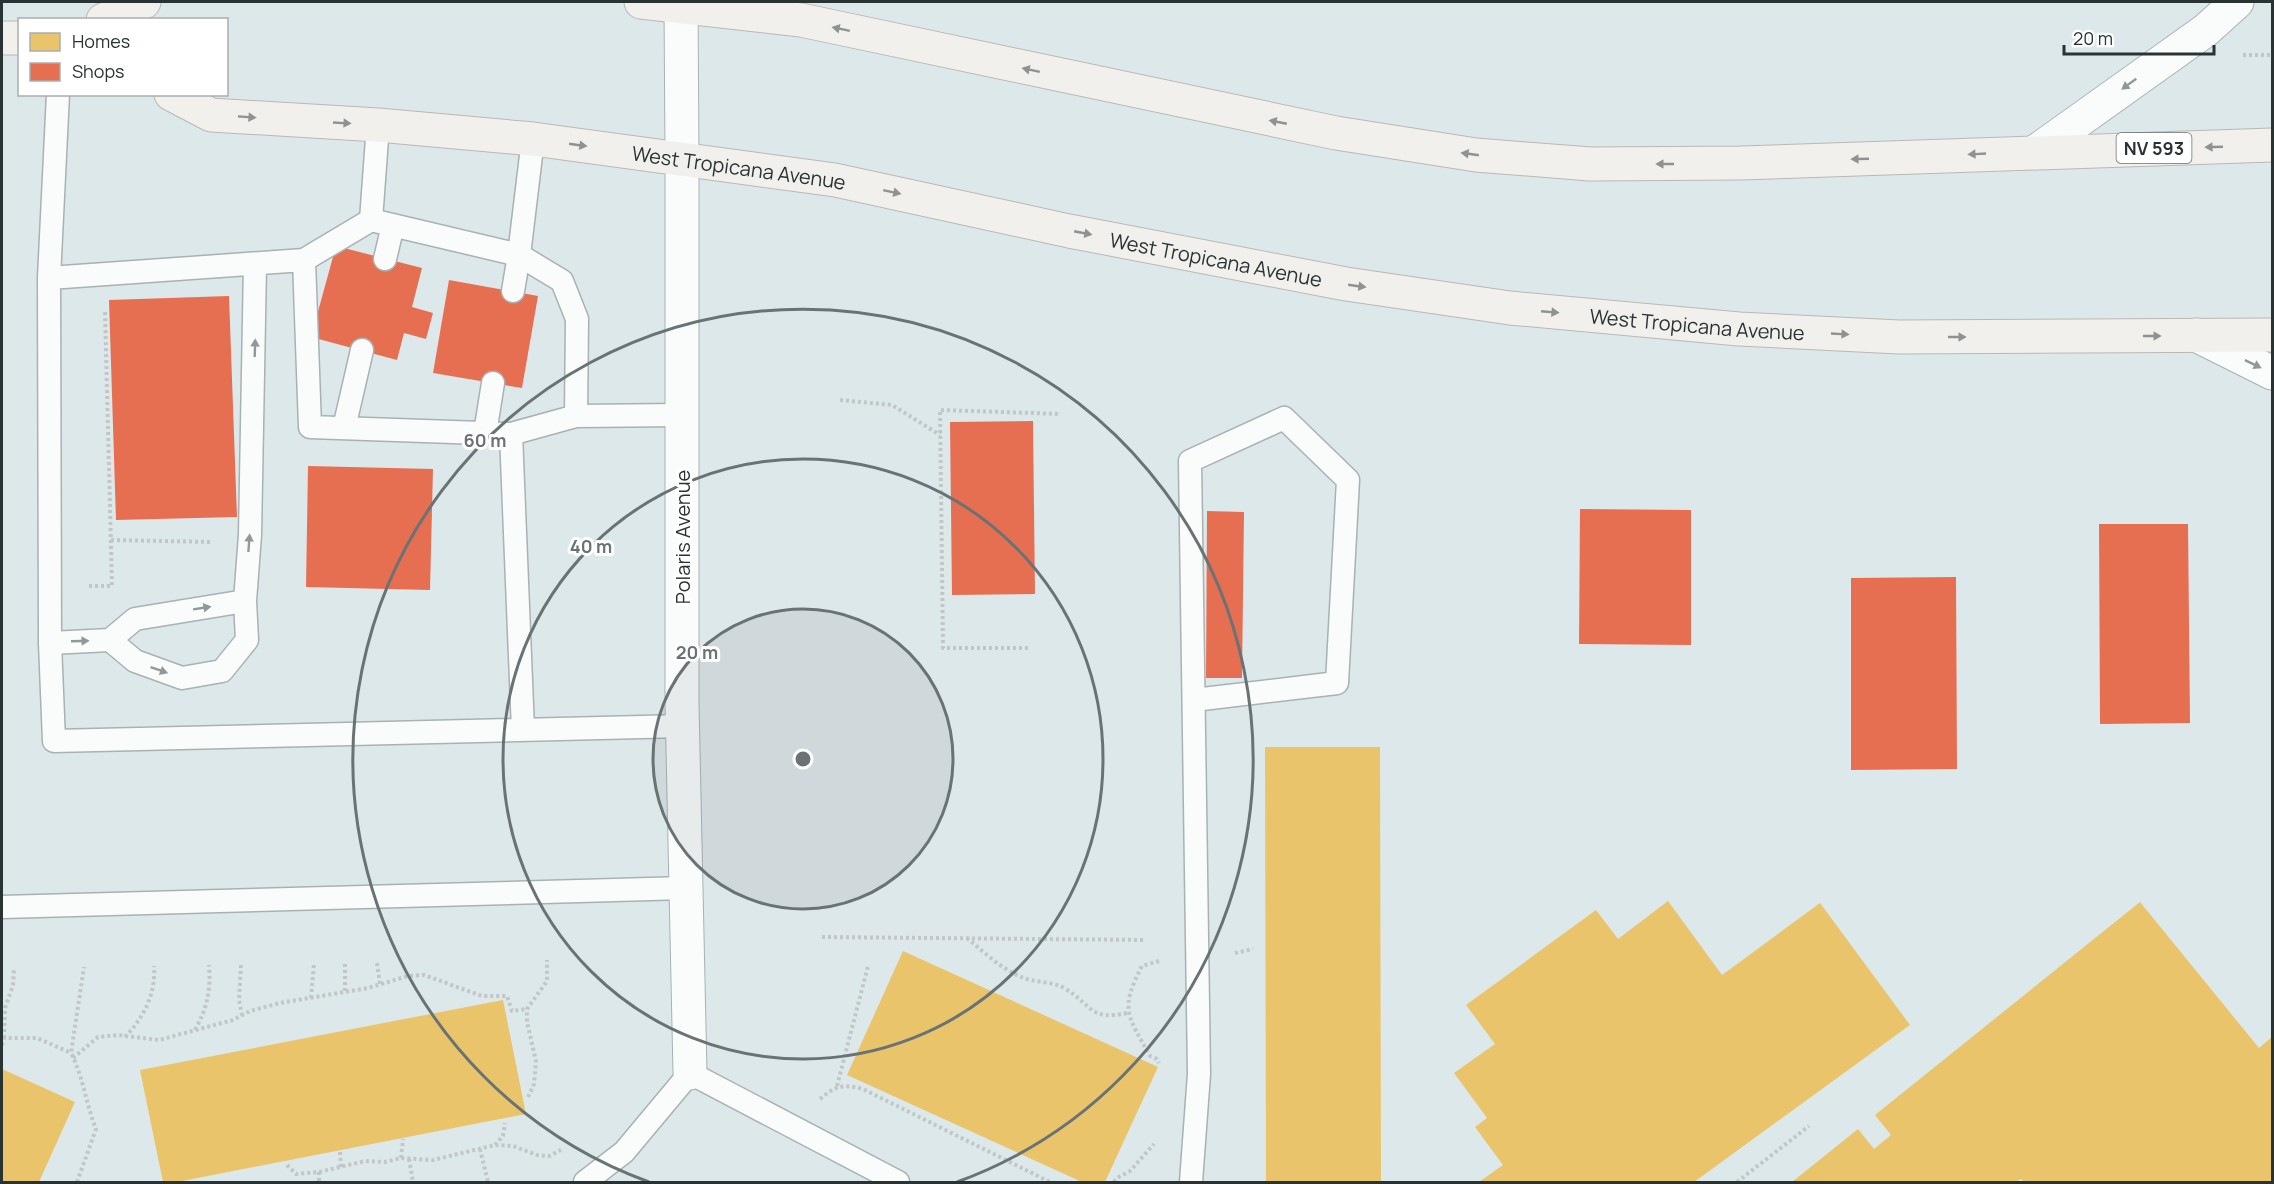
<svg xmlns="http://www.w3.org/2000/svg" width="2274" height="1184" viewBox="0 0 2274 1184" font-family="Manrope,sans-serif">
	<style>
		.homes { fill: #e9c46a }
		.shops { fill: #e76f51 }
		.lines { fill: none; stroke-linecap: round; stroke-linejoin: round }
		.service-casing { stroke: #a9b1b3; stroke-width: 25 }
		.minor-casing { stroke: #a9b1b3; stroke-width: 35 }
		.tertiary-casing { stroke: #a9b1b3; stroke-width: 35 }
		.primary-casing { stroke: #bab8b3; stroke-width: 35 }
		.path { stroke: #c2c6c7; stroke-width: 4; stroke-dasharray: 3 3; stroke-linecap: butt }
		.service { stroke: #fafcfc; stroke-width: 22 }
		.minor { stroke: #fafcfc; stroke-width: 33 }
		.tertiary { stroke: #fafcfc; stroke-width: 33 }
		.primary { stroke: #f1f0ed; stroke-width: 33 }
		.oneway { fill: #8e9290 }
		.oneway2 { fill: #929898 }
		.ring { fill: none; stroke: #697274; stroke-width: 3 }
		.labels { text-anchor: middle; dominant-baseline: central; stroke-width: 6; stroke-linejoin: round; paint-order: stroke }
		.shield { fill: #fff; stroke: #6a7071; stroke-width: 1.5 }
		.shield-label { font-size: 18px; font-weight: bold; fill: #2a3334 }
		.street-label { font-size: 20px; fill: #2a3334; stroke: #fff }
		.centre { fill: #697274; stroke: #fff; stroke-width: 3 }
		.ring-label { font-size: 18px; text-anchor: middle; font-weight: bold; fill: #697274; stroke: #fff; stroke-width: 6; stroke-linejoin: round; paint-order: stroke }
	</style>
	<rect width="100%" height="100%" fill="#dde8eb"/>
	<path class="homes" d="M 1265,747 L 1380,747 L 1381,1182 L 1266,1182 Z
		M 1668,901 L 1722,975 L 1820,903 L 1910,1025 L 1694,1182 L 1479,1182 L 1503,1165 L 1475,1127 L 1487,1118 L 1454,1073 L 1495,1044 L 1466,1005 L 1596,910 L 1618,939 Z
		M 2140,902 L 2259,1048 L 2272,1037 L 2272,1182 L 2024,1182 L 2021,1179 L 2016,1182 L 1792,1182 L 1858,1129 L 1874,1149 L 1891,1135 L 1875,1115 Z
		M 903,951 L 1158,1067 L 1105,1182 L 1082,1182 L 847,1075 Z
		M 503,1000 L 526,1114 L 177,1182 L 163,1182 L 140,1070 Z
		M 2,1069 L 75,1102 L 39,1182 L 2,1182 Z"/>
	<path class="shops" d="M 336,246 L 422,268 L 412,307 L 433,313 L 426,339 L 404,333 L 397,360 L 311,337 Z
		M 449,280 L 538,296 L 522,388 L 433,373 Z
		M 229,296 L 237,517 L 116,520 L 109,300 Z
		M 1033,421 L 1035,594 L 952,595 L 950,422 Z
		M 308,466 L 433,469 L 430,590 L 306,587 Z
		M 1580,509 L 1691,510 L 1691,645 L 1579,644 Z
		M 1207,511 L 1244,512 L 1242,678 L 1206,678 Z
		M 2099,524 L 2188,524 L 2190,723 L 2100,724 Z
		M 1956,577 L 1957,769 L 1851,770 L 1851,578 Z"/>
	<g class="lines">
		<defs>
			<path id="service" d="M 58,94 L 49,278 L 50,643 L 54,741 L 683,726
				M 378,125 L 371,220 L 519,255 L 533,139
				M 385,259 L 393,225
				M 304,260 L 371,220
				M 49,278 L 304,260 L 310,427 L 511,434 L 523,730
				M 513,291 L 519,255 L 562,281 L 577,319 L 576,416
				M 344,428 L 362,350
				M 485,433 L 493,383
				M 511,434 L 576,416 L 682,415
				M 110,640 L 135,661 L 182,678 L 222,671 L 247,640 L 245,601 L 250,535 L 255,264
				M 50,643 L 110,640 L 135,619 L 245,601
				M 2,907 L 686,888
				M 585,1182 L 624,1152 L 690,1073 L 898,1182
				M 1191,1182 L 1199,1074 L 1190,461 L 1284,418 L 1348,480 L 1337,683 L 1194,700"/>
			<path id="minor" d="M 682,158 L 682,704 L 690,1073"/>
			<path id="tertiary" d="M 681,2 L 682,158
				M 2035,152 L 2206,30 L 2237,2
				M 2196,335 L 2272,373"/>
			<g id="primary">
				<path d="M 641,2 L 801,20 L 1336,133 L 1476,155 L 1590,164 L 1741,163 L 2272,145"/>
				<path d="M 103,20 L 144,2"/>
				<path d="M 2,38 L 20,38"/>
				<path id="s1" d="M 171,94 L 211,115 L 378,125 L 533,139 L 835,180 L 1069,231 L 1346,284 L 1510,308 L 1739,329 L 1899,337 L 2272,335"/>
			</g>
		</defs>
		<use href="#service" class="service-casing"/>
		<use href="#minor" class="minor-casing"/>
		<use href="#tertiary" class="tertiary-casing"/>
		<use href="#primary" class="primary-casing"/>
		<path class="path" d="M 2243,55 L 2272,55
			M 840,400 L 892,405 L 940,435
			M 111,540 L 212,542
			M 89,586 L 112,586 L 105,311
			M 1028,648 L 943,648 L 940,410 L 1061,414
			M 822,937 L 1146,940
			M 967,938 C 984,952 1002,970 1024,978 C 1036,983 1052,981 1064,988 C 1093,1005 1088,1021 1128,1013
			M 1235,953 L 1253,949
			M 1159,961 L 1142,966 C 1119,1010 1128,1016 1150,1056 L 1157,1059 L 1159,1063
			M 377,963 L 380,984
			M 345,964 L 345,992
			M 241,965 L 239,1000 L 242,1015
			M 311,998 L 314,964
			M 195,1030 C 207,1008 211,991 209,965
			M 125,1037 C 144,1017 156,994 154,966
			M 4,1038 L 5,1008 L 13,985 L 14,968
			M 2,1045 L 4,1038 L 37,1038 L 71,1053
			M 73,1058 L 98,1037 L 118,1035 L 159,1040 L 233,1020 L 250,1011 L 280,1003 L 368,988 L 408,976 L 424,975 L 482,996 L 507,996 L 512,1011 L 527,1009
			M 837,1086 L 868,966
			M 528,1097 L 534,1084 L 536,1061 L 527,1022 L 527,1009 L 547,981 L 547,960
			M 820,1099 C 836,1085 844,1084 863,1089 L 1050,1182
			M 495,1145 L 503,1136 L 505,1123
			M 480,1149 L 488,1182
			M 340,1152 L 341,1168
			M 401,1158 L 403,1139
			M 409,1159 L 413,1182
			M 287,1165 L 296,1174 L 319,1172 L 365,1161 L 385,1162 L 401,1158 L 433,1160 L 495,1145 L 513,1146 L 537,1155 L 549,1156 L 561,1150
			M 319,1172 L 319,1182
			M 77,1182 L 96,1129 C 86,1104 83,1076 71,1053 L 84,967
			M 1114,1182 L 1117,1178 L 1130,1171 L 1154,1144
			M 1737,1182 L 1809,1126"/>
		<use href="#service" class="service"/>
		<use href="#minor" class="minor"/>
		<use href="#tertiary" class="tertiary"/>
		<use href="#primary" class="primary"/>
	</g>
	<defs><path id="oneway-solid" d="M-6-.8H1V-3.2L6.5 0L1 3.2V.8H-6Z" transform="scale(1.5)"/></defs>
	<g class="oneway">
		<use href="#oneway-solid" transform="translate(841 29) rotate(-168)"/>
		<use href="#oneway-solid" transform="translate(1031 70) rotate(-168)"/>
		<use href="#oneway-solid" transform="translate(247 117) rotate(4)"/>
		<use href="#oneway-solid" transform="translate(1278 122) rotate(-169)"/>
		<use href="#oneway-solid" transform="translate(342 123) rotate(3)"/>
		<use href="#oneway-solid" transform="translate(578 145) rotate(8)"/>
		<use href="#oneway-solid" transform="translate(2214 147) rotate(178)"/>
		<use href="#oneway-solid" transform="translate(1470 154) rotate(-172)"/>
		<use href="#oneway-solid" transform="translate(1977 154) rotate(177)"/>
		<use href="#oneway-solid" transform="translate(1860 159) rotate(178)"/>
		<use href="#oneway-solid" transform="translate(1665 164) rotate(180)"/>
		<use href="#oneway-solid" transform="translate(892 192) rotate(12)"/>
		<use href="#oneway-solid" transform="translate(1083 233) rotate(11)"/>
		<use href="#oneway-solid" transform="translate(1357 286) rotate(8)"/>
		<use href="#oneway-solid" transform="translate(1550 312) rotate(5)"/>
		<use href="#oneway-solid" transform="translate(1840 334) rotate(3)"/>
		<use href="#oneway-solid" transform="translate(2152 336)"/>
		<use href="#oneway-solid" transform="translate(1957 337)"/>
	</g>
	<g class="oneway2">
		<use href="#oneway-solid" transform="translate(2129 84) rotate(144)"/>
		<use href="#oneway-solid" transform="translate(255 348) rotate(-88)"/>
		<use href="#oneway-solid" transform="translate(2253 364) rotate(26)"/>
		<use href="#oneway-solid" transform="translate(249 543) rotate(-86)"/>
		<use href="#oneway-solid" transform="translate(202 608) rotate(-9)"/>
		<use href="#oneway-solid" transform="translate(80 641) rotate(-2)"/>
		<use href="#oneway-solid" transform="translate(159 670) rotate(19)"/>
	</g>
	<circle cx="803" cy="759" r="150" fill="#697274" fill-opacity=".12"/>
	<g class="ring">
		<circle cx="803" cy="759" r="150"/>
		<circle cx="803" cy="759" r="300"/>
		<path d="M649 1182A450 450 0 1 1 957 1182"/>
	</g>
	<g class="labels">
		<rect class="shield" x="2116.5" y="133" width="75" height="30" rx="4.5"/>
		<g class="shield-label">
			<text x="2154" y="148">NV 593</text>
		</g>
		<g class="street-label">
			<text stroke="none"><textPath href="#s1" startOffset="576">West Tropicana Avenue</textPath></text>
			<text stroke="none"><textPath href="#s1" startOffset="1062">West Tropicana Avenue</textPath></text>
			<text stroke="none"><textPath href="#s1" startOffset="1548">West Tropicana Avenue</textPath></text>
			<text transform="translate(682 537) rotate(-90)">Polaris Avenue</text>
		</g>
	</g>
	<circle cx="803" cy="759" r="9" class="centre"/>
	<g class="ring-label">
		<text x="485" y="447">60 m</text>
		<text x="591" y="553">40 m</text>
		<text x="697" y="659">20 m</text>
	</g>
	<rect width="2274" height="1184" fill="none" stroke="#2a3334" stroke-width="6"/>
	<rect x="18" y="18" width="210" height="78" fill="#ffffff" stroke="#aaadae" stroke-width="1.5"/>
	<rect x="30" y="33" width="30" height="18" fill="#e9c46a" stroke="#aaadae" stroke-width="1.5"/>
	<text x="72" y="48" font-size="18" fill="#2a3334">Homes</text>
	<rect x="30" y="63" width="30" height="18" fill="#e76f51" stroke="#aaadae" stroke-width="1.5"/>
	<text x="72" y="78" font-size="18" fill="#2a3334">Shops</text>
	<path d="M2064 45v9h150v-9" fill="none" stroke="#2a3334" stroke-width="3"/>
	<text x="2073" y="45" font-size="18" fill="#2a3334" stroke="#ffffff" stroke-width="4.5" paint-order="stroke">20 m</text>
</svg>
